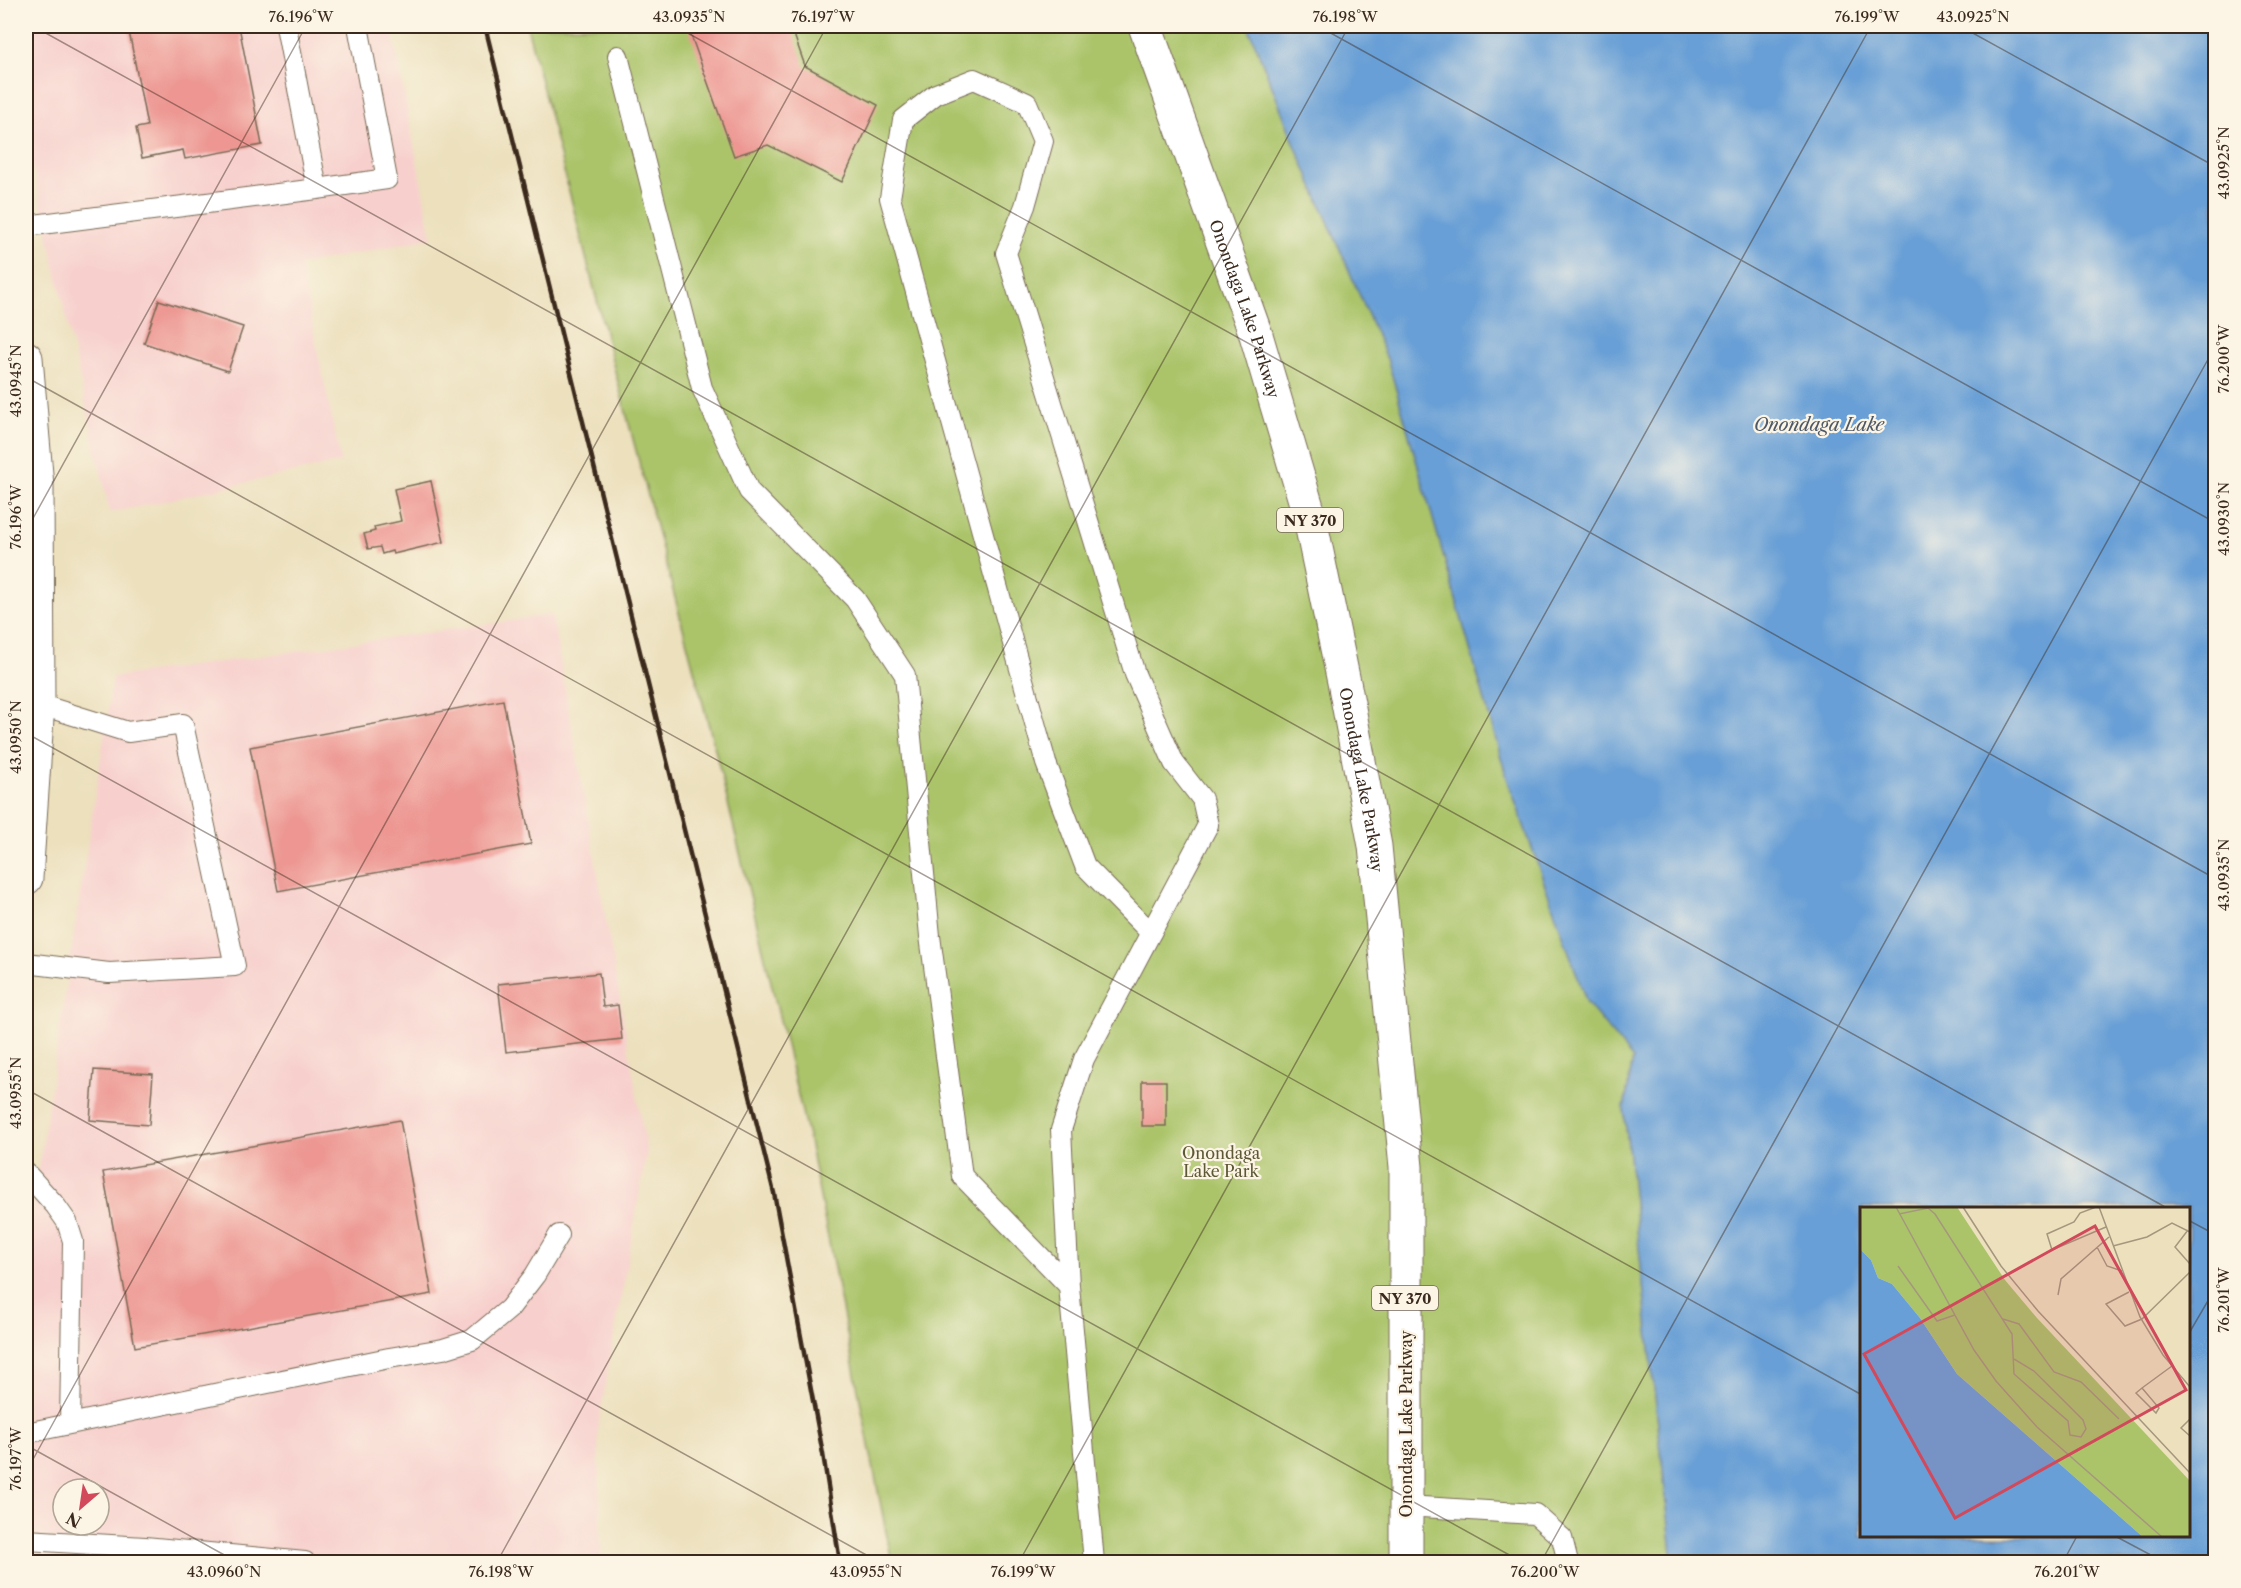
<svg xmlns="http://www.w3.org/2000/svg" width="2241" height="1588" viewBox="0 0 2241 1588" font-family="'Libre Caslon Text',serif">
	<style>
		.built { fill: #f7d0cd; fill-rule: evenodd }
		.green { fill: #abc46a; stroke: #737744; stroke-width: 1.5 }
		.water { fill: #689fd6; stroke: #52647a; stroke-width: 1.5; fill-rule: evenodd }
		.building { fill: #ed9692 }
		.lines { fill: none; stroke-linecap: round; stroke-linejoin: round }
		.service-casing { stroke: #796a56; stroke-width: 22 }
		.secondary-casing { stroke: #796a56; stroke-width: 35 }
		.primary-casing { stroke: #796a56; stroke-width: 35 }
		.service { stroke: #fff; stroke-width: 20 }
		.secondary { stroke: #fff; stroke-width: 33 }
		.primary { stroke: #fff; stroke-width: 33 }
		.rail { stroke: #3b2a1e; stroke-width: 4.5 }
		.ticks { fill: none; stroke: #3b2a1e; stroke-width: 1.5; stroke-opacity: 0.45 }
		.labels { text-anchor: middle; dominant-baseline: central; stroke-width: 4.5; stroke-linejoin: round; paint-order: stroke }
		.shield { fill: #fcf5e5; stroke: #75675a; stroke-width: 1.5 }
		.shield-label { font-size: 15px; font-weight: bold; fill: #3b2a1e }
		.street-label { font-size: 16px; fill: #3b2a1e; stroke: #fcf5e5 }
		.park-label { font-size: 16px; fill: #5d5835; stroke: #fcf5e5 }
		.water-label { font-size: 18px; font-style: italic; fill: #4d5968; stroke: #fcf5e5 }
		.inset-road { fill: none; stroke: #a5977d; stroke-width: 1.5 }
		.view { fill: #d1495b; fill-opacity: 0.15; stroke: #d1495b; stroke-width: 3 }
		.inset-edge { fill: none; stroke: #3b2a1e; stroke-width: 3 }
		.neatline { fill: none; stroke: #3b2a1e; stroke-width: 2 }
		.ticks-label { font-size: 15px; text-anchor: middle; fill: #3b2a1e }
	</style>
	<rect width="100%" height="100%" fill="#fcf5e5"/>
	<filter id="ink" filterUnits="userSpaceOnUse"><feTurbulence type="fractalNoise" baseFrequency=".0167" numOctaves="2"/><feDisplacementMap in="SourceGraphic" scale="12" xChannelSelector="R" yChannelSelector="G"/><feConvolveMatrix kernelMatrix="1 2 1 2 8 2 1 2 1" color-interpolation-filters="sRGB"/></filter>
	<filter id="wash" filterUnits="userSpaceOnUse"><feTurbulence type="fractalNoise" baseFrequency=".008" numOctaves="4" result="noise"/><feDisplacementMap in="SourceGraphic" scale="24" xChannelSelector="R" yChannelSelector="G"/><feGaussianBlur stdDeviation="1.35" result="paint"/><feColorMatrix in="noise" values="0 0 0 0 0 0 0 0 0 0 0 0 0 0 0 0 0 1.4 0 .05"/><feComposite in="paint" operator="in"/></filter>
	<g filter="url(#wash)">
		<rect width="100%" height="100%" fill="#ece0bd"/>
		<path class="built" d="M 26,26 L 391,26 L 432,238 L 300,265 L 341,462 L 110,513 L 26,137 Z
			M 552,615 L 647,1152 L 598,1427 L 601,1562 L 26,1562 L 26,1252 L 113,677 ZM 63,1489 L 99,1489 L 99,1525 L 63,1525 Z"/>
		<path class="green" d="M 527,26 L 1248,26 L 1296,147 L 1388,361 L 1506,775 L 1587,1003 L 1633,1059 L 1624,1109 L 1673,1562 L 892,1562 L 809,1141 L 715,749 L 615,371 Z"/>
		<path class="water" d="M 1248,26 L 2215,26 L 2215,1562 L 1673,1562 L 1624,1109 L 1633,1059 L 1587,1003 L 1506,775 L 1388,361 L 1296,147 ZM 1862,1208 L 2188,1208 L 2188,1536 L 1862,1536 Z"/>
		<g id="blocks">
			<path class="building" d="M 128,26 L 239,26 L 262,145 L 185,159 L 183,150 L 142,158 L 136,128 L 147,126 Z
				M 694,26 L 791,26 L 805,66 L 878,105 L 842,182 L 768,145 L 734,156 L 688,27 Z
				M 159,300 L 243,327 L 228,371 L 144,343 Z
				M 431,481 L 444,542 L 393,554 L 392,551 L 382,554 L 380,547 L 368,549 L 364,534 L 375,531 L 374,527 L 401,521 L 394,489 Z
				M 503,700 L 531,844 L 278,891 L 250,747 Z
				M 599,973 L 603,1007 L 618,1005 L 622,1039 L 506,1052 L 498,984 Z
				M 94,1070 L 153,1074 L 149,1125 L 90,1120 Z
				M 1142,1081 L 1166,1081 L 1166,1126 L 1142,1126 Z
				M 400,1120 L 432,1294 L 135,1347 L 103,1172 Z"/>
		</g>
	</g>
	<g filter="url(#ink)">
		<use href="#blocks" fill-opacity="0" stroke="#796a56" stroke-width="1.5"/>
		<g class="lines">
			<defs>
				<path id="service" d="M 286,26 L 317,189
					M 618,56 L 702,388 L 749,491 L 855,599 L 905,675 L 930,936 L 962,1176 L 1069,1286
					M 26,226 L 317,189 L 387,179 L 358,26
					M 26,963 L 109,973 L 235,966 L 183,724 L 128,732 L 38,704
					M 26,1173 L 55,1205 L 67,1222 L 73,1241 L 70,1424
					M 26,1433 L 389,1358 L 443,1349 L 472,1340 L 509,1309 L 535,1275 L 559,1235
					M 1406,1506 L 1535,1514 L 1562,1538 L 1568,1562
					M 26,1540 L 145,1547 L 305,1562
					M 1094,1562 L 1069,1286 L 1061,1130 L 1084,1059 L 1208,825 L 1202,799 L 1174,763 L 1135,674 L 1006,253 L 1025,206 L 1043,141 L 1027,103 L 974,79 L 936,94 L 903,120 L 890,198 L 1046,763 L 1085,866 L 1151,933"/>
				<path id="secondary" d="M 26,358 L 37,486 L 38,704 L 26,878"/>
				<g id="primary">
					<path id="s1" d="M 1145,26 L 1256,335 L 1309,514 L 1345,687 L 1375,846 L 1406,1167 L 1406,1562"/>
				</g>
			</defs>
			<use href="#service" class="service-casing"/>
			<use href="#secondary" class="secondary-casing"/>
			<use href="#primary" class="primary-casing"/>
			<use href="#service" class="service"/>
			<use href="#secondary" class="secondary"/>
			<use href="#primary" class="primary"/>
			<path class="rail" d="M 485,26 L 774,1193 L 823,1454 L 840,1562"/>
		</g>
	</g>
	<path class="ticks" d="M 33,26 L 2167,1208M 675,26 L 2216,879M 1318,26 L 2216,523M 1960,26 L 2216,167M 26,377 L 1862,1395M 26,531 L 306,26M 26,733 L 1522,1562M 26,1089 L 879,1562M 2188,1220 L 2216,1235M 2188,1335 L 2216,1287M 26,1445 L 237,1562M 26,1472 L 827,26M 2115,1536 L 2164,1562M 497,1562 L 1349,26M 1019,1562 L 1871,26M 1541,1562 L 2216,345M 2063,1562 L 2077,1536"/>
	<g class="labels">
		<g class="shield">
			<rect x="1277" y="508" width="66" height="24" rx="4.5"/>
			<rect x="1372" y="1286" width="66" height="24" rx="4.5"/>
		</g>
		<g class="shield-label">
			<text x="1310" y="520">NY 370</text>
			<text x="1405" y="1298">NY 370</text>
		</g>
		<g class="street-label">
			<text stroke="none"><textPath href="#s1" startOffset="300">Onondaga Lake Parkway</textPath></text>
			<text stroke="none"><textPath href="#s1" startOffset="786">Onondaga Lake Parkway</textPath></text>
			<text transform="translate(1406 1424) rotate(-90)">Onondaga Lake Parkway</text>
		</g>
		<g class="park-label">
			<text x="1221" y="1153">Onondaga<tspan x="1221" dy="18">Lake Park</tspan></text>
		</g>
		<g class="water-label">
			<text x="1819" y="425">Onondaga Lake</text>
		</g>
	</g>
	<g transform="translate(1860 1207)">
		<rect width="330" height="330" fill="#ece0bd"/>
		<path d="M 0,0 L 97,0 L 145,73 L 177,111 L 330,274 L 330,330 L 283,330 L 97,167 L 60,111 L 32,77 L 18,71 L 11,53 L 0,42 Z" fill="#abc46a"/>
		<path d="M 0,42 L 11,53 L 18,71 L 32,77 L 60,111 L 97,167 L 283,330 L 0,330 Z" fill="#689fd6"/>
		<path class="inset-road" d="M 36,0 L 114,143 L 136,174 L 177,220 L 302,330M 103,0 L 141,59 L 178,104 L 330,266M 236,0 L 220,6 L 214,15 L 187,27 L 192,43 L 246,20M 239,0 L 280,110 L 303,148 L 330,180M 39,7 L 68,1 L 75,7 L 152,127 L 154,167 L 208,214 L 210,228 L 221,230 L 226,222 L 223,213 L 174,164 L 154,152M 328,23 L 315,40 L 330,57M 253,39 L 287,30 L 312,16 L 330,25M 237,40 L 247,59 L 262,64M 38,59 L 77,114 L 95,108M 269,85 L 246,97 L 265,119 L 282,112M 198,88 L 201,72 L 249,30M 143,112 L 159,117 L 194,165 L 221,175 L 259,212M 282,112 L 330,65M 282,181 L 299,201 L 296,206 L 276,186 L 282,181 L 312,159M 330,212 L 321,221 L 330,229"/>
		<path class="view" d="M 235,19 L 326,183 L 95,311 L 4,147 Z"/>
		<rect width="330" height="330" class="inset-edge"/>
	</g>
	<rect width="2241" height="1588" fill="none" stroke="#fcf5e5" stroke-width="66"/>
	<g transform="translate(81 1507) rotate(209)"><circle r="28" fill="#fcf5e5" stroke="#afa495" stroke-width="1.5"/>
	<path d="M0-4.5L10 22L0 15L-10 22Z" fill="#d1495b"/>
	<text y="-9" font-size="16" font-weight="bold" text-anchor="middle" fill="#3b2a1e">N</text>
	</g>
	<rect x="33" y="33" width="2175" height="1522" class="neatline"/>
	<g class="ticks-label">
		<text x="301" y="22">76.196°W</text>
		<text x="689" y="22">43.0935°N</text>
		<text x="823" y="22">76.197°W</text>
		<text x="1345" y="22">76.198°W</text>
		<text x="1867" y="22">76.199°W</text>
		<text x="1973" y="22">43.0925°N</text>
		<text transform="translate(2224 163) rotate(-90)" y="5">43.0925°N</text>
		<text transform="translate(2224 359) rotate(-90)" y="5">76.200°W</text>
		<text transform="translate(16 381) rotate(-90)" y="5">43.0945°N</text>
		<text transform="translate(16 517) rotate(-90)" y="5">76.196°W</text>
		<text transform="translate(2224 519) rotate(-90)" y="5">43.0930°N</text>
		<text transform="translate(16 737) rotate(-90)" y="5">43.0950°N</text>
		<text transform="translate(2224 875) rotate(-90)" y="5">43.0935°N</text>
		<text transform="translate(16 1093) rotate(-90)" y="5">43.0955°N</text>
		<text transform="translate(2224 1300) rotate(-90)" y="5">76.201°W</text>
		<text transform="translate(16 1459) rotate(-90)" y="5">76.197°W</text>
		<text x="224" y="1577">43.0960°N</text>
		<text x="501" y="1577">76.198°W</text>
		<text x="866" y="1577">43.0955°N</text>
		<text x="1023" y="1577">76.199°W</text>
		<text x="1545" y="1577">76.200°W</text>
		<text x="2067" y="1577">76.201°W</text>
	</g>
</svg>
